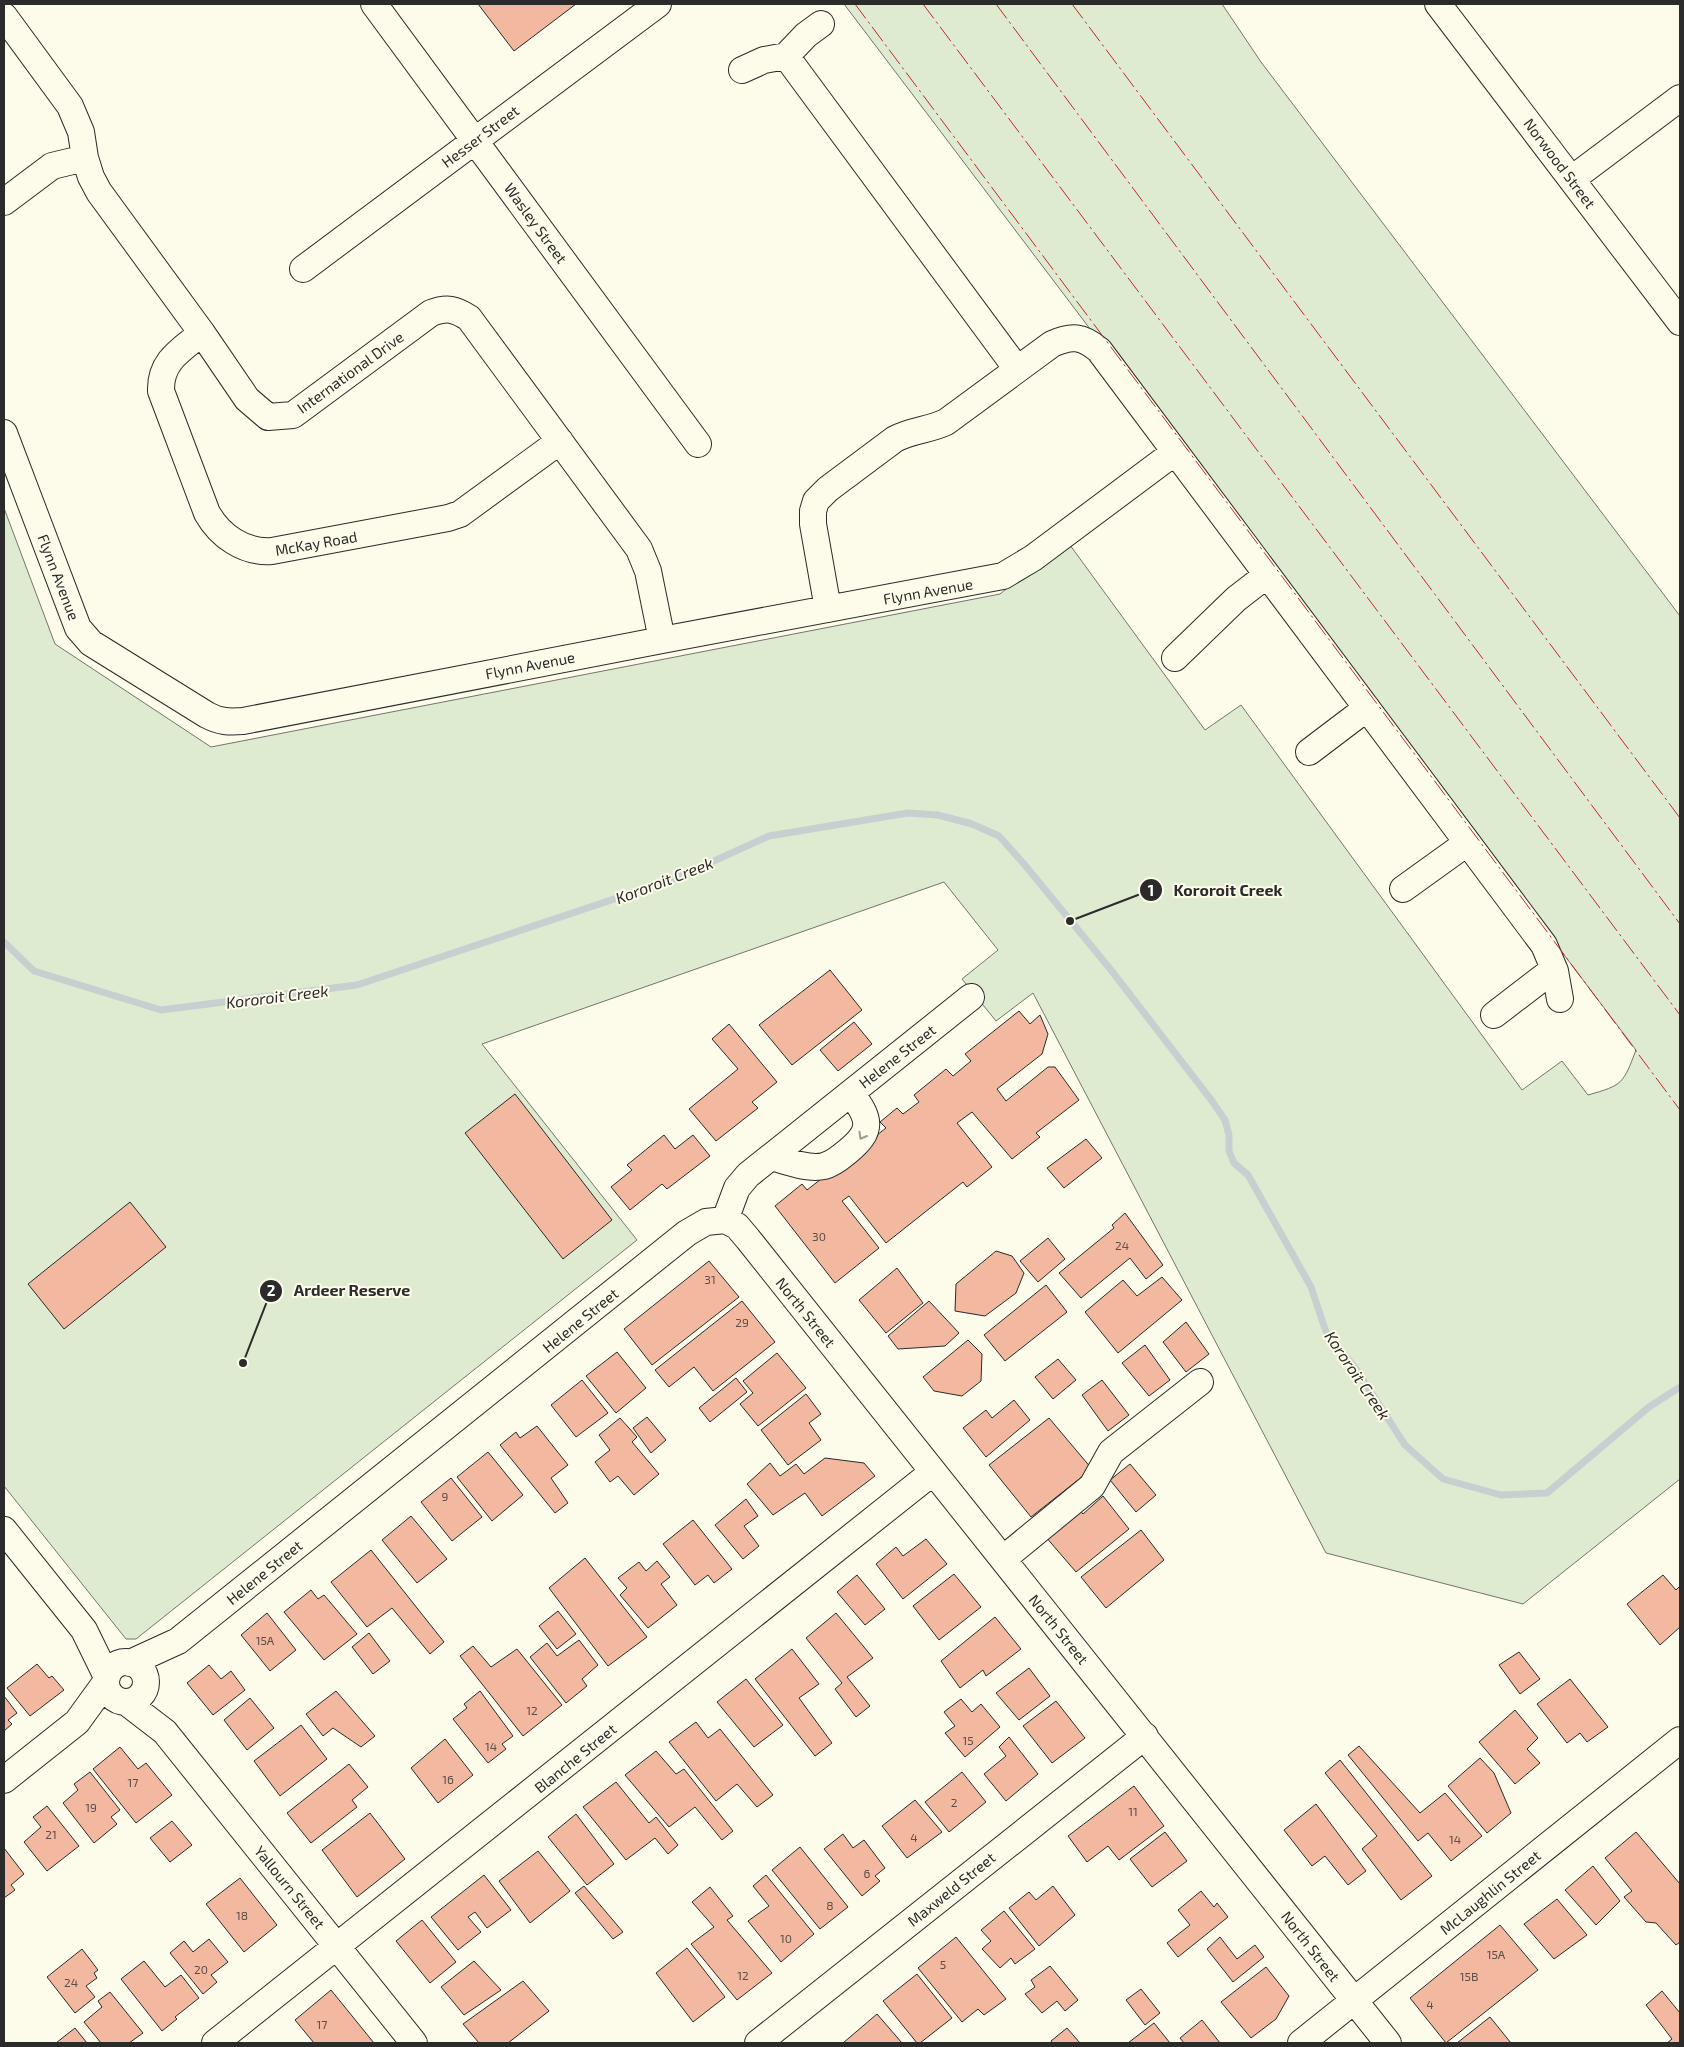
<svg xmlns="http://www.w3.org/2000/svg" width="1684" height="2047" viewBox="0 0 1684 2047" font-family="'Exo 2',sans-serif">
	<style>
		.green { fill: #deebd1; stroke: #74746e }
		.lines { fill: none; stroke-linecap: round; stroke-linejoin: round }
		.stream { stroke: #c7d0d0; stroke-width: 7 }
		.building { fill: #f2b8a0; stroke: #2b2b2b }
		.minor-casing { stroke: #2b2b2b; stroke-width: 28 }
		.minor { stroke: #fdfbea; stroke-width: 26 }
		.power { stroke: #c62828; stroke-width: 1; stroke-dasharray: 18 4 2.5 4; stroke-linecap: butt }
		.oneway { stroke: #9e9d94 }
		.labels { text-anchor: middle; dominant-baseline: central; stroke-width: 4; stroke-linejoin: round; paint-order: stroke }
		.number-label { font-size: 12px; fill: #5d4e48 }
		.street-label { font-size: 15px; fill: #2b2b2b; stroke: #fdfbea }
		.water-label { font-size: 16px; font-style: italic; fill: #2b2b2b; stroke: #fdfbea }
		.leader { fill: none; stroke: #2b2b2b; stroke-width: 2 }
		.callout-dot { fill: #2b2b2b; stroke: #fdfbea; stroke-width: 2 }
		.mark-label { font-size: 15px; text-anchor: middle; font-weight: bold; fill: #fff }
		.callout-label { font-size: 16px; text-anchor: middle; font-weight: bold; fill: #2b2b2b; stroke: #fdfbea; stroke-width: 4; stroke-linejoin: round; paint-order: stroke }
	</style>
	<rect width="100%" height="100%" fill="#fdfbea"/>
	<path class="green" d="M 844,4 L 1222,4 L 1261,62 L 1680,616 L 1680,1479 L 1523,1604 L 1326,1553 L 1033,993 L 996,1021 L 962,979 L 998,950 L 944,882 L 482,1044 L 637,1240 L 136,1639 L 126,1639 L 4,1486 L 4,508 L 55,644 L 211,747 L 1000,594 L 1067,541 L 1205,730 L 1241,705 L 1522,1090 L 1562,1061 L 1588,1095 C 1623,1085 1623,1084 1636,1050 Z"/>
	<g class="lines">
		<path class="stream" d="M 4,942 L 34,971 L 161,1010 L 357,985 L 674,879 L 769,836 L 908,813 L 938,815 L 972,824 L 999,836 L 1024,864 L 1111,970 L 1212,1101 L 1225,1120 L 1229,1135 L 1229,1151 L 1234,1163 L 1248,1175 L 1311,1287 L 1326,1332 L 1356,1369 L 1405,1445 L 1443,1479 L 1501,1495 L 1547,1493 L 1649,1407 L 1680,1387"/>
	</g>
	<path class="building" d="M 478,4 L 576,4 L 514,51 Z
		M 830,970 L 862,1010 L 792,1065 L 759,1025 Z
		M 1019,1011 L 1030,1024 L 1040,1015 L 1048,1034 L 1042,1054 L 997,1089 L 1006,1101 L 1048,1067 L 1055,1067 L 1079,1100 L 1036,1133 L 1040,1137 L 1012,1159 L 972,1112 L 957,1123 L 992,1167 L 967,1187 L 963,1182 L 886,1243 L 849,1196 L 842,1201 L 879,1248 L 835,1283 L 775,1206 L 802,1184 L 807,1190 L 886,1128 L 880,1122 L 897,1108 L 903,1114 L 919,1102 L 914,1095 L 946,1069 L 953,1076 L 971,1061 L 965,1054 Z
		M 854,1022 L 872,1044 L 838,1071 L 820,1050 Z
		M 729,1024 L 777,1082 L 752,1102 L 758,1108 L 716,1141 L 689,1109 L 738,1069 L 712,1039 Z
		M 515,1094 L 612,1220 L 563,1259 L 465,1133 Z
		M 664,1135 L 675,1149 L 693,1135 L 710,1156 L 667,1189 L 662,1184 L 630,1210 L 611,1187 L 632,1170 L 627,1165 Z
		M 1086,1139 L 1102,1158 L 1064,1188 L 1047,1168 Z
		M 130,1202 L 166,1247 L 64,1329 L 28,1284 Z
		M 1125,1213 L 1163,1265 L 1146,1279 L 1130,1258 L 1081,1298 L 1059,1273 L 1114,1228 L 1112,1225 Z
		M 1048,1238 L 1065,1259 L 1038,1282 L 1020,1261 Z
		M 996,1251 L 1012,1256 L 1024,1273 L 1016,1293 L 985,1316 L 955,1311 L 956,1284 Z
		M 709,1261 L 739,1297 L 652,1365 L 624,1329 Z
		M 897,1268 L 923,1303 L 886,1333 L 859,1300 Z
		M 1162,1277 L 1182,1300 L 1118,1353 L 1085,1312 L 1123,1280 L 1137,1296 Z
		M 1046,1285 L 1067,1312 L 1005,1361 L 984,1335 Z
		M 742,1301 L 775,1342 L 713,1391 L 694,1367 L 669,1387 L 655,1370 Z
		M 929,1301 L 959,1333 L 945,1346 L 898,1349 L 888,1336 Z
		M 1186,1322 L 1209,1354 L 1186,1372 L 1163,1342 Z
		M 968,1340 L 982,1354 L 981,1381 L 962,1396 L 934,1391 L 923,1377 Z
		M 1145,1345 L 1170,1380 L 1149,1396 L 1122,1363 Z
		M 617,1352 L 646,1388 L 616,1413 L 586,1376 Z
		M 777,1353 L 806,1388 L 758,1426 L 740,1404 L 753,1393 L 743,1381 Z
		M 1058,1359 L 1076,1380 L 1053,1399 L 1035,1377 Z
		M 736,1378 L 747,1392 L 710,1422 L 699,1408 Z
		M 582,1380 L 608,1413 L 576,1437 L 551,1405 Z
		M 1102,1380 L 1129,1415 L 1108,1431 L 1082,1395 Z
		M 806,1394 L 821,1414 L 809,1423 L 821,1440 L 788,1465 L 761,1430 Z
		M 1014,1400 L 1030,1420 L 986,1457 L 963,1428 L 986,1410 L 992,1418 Z
		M 647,1417 L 666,1440 L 651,1453 L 633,1428 Z
		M 620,1418 L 637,1437 L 632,1442 L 659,1474 L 634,1495 L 618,1476 L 610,1482 L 595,1462 L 610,1450 L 599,1435 Z
		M 1049,1418 L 1092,1469 L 1031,1517 L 989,1465 Z
		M 537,1426 L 568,1465 L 551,1478 L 568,1503 L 555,1513 L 500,1445 L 516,1432 L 520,1438 Z
		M 488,1452 L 523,1495 L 492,1521 L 457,1477 Z
		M 825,1458 L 864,1463 L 875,1476 L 822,1516 L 805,1493 L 773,1515 L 747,1484 L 770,1463 L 780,1476 L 796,1464 L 804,1474 Z
		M 1130,1464 L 1156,1495 L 1136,1512 L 1110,1480 Z
		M 451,1478 L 482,1517 L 452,1541 L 421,1502 Z
		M 1103,1496 L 1129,1529 L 1076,1572 L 1045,1536 L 1078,1508 L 1083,1514 Z
		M 746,1499 L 758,1516 L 744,1526 L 759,1546 L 743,1559 L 715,1525 Z
		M 411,1516 L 447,1559 L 417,1583 L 382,1540 Z
		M 693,1520 L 732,1569 L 714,1583 L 708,1575 L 695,1585 L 663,1544 Z
		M 1141,1530 L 1164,1560 L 1106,1608 L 1081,1577 Z
		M 926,1539 L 947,1564 L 903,1599 L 876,1564 L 896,1547 L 903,1556 Z
		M 371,1550 L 444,1642 L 430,1654 L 392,1608 L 367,1627 L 331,1582 Z
		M 585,1558 L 647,1637 L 608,1666 L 549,1588 Z
		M 657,1561 L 670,1577 L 661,1584 L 677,1605 L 648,1628 L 620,1595 L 627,1588 L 618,1578 L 639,1562 L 646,1571 Z
		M 954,1574 L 981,1607 L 939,1640 L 913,1606 Z
		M 857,1575 L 885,1609 L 865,1625 L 837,1592 Z
		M 1663,1575 L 1676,1590 L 1680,1586 L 1680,1627 L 1660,1645 L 1627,1604 Z
		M 311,1590 L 318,1599 L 324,1595 L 357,1634 L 324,1660 L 284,1612 Z
		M 558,1611 L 576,1634 L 557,1649 L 539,1626 Z
		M 267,1613 L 296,1650 L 270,1671 L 241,1635 Z
		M 836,1613 L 873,1658 L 847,1677 L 870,1706 L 856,1717 L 835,1689 L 842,1683 L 806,1638 Z
		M 995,1617 L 1021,1649 L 986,1676 L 983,1670 L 960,1688 L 941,1661 Z
		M 369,1633 L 390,1661 L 373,1674 L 352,1647 Z
		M 579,1640 L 598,1665 L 582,1679 L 587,1686 L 566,1703 L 530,1657 L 547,1643 L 557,1656 Z
		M 473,1646 L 491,1667 L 517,1649 L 562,1705 L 523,1736 L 460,1656 Z
		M 792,1649 L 819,1684 L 799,1698 L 832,1743 L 815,1756 L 755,1679 Z
		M 1519,1652 L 1540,1679 L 1520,1694 L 1499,1665 Z
		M 37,1664 L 49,1678 L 52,1676 L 64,1690 L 30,1716 L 7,1688 Z
		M 209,1665 L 221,1679 L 231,1671 L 245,1690 L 213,1715 L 187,1683 Z
		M 1029,1668 L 1050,1696 L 1019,1720 L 996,1693 Z
		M 746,1679 L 783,1725 L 754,1747 L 717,1702 Z
		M 1570,1679 L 1608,1727 L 1587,1742 L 1580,1733 L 1567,1743 L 1537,1704 Z
		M 336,1691 L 375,1736 L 361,1747 L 333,1728 L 323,1736 L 306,1714 Z
		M 480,1691 L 513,1736 L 502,1744 L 506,1749 L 488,1763 L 453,1719 L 467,1708 L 464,1704 Z
		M 4,1696 L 17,1713 L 8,1720 L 12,1724 L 4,1731 Z
		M 250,1698 L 274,1728 L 247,1750 L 224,1720 Z
		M 961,1699 L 972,1712 L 981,1704 L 1000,1727 L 965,1757 L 945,1733 L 955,1726 L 944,1712 Z
		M 1056,1701 L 1085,1738 L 1052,1763 L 1023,1726 Z
		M 1515,1710 L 1538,1738 L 1527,1749 L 1540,1763 L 1515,1784 L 1479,1742 Z
		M 696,1722 L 708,1738 L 720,1729 L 773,1795 L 757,1807 L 737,1784 L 716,1801 L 669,1742 Z
		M 301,1725 L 327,1759 L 280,1796 L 254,1761 Z
		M 1009,1737 L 1038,1774 L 1006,1801 L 984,1774 L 1006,1756 L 999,1747 Z
		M 445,1739 L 473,1775 L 438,1803 L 411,1768 Z
		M 1359,1746 L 1420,1813 L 1445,1793 L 1482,1836 L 1451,1861 L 1428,1833 L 1418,1841 L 1348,1755 Z
		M 120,1747 L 138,1769 L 146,1763 L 172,1795 L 136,1823 L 93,1769 Z
		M 656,1751 L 676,1774 L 684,1769 L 733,1831 L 722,1840 L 695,1807 L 669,1827 L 625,1775 Z
		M 1480,1758 L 1494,1773 L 1511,1813 L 1487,1833 L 1448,1786 Z
		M 1340,1760 L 1432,1876 L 1401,1900 L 1362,1849 L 1377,1836 L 1325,1773 Z
		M 349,1764 L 368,1787 L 352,1800 L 357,1807 L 311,1843 L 287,1813 Z
		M 90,1772 L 120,1810 L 111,1817 L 117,1824 L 94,1843 L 63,1803 L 78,1790 L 74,1784 Z
		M 962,1772 L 986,1802 L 949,1832 L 925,1802 Z
		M 616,1782 L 649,1823 L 656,1817 L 678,1845 L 668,1854 L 655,1838 L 626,1860 L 583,1807 Z
		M 1134,1786 L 1164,1826 L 1119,1860 L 1108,1846 L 1087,1862 L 1068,1836 Z
		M 915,1800 L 942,1832 L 907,1858 L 882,1826 Z
		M 1316,1804 L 1366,1871 L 1348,1885 L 1325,1856 L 1312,1866 L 1284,1830 Z
		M 47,1806 L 79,1846 L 47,1871 L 24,1842 L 41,1827 L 33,1817 Z
		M 370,1813 L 405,1859 L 357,1897 L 322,1850 Z
		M 576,1814 L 614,1864 L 587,1885 L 548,1837 Z
		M 172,1821 L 192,1845 L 170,1862 L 150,1838 Z
		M 1165,1832 L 1187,1861 L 1152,1887 L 1130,1859 Z
		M 1636,1832 L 1680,1884 L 1680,1942 L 1676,1945 L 1656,1923 L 1646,1922 L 1624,1897 L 1632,1891 L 1605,1858 Z
		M 843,1834 L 853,1848 L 864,1840 L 885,1868 L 875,1876 L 880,1881 L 862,1896 L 824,1849 Z
		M 800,1847 L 848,1907 L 820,1929 L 772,1870 Z
		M 4,1848 L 24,1874 L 11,1885 L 15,1890 L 4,1898 Z
		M 538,1851 L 570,1891 L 530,1923 L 499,1881 Z
		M 1593,1866 L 1620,1901 L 1596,1925 L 1565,1890 Z
		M 484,1875 L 511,1910 L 487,1928 L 475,1912 L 468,1917 L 481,1932 L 458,1950 L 431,1917 Z
		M 766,1875 L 814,1934 L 781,1962 L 748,1921 L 769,1906 L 753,1886 Z
		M 240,1878 L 277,1925 L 244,1952 L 206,1904 Z
		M 584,1886 L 623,1932 L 613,1939 L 575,1893 Z
		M 1053,1886 L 1075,1915 L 1039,1946 L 1009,1908 L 1029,1892 L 1036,1900 Z
		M 710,1887 L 733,1916 L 727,1920 L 772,1973 L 737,2000 L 691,1944 L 714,1927 L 692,1902 Z
		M 1201,1891 L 1214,1907 L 1217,1903 L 1228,1917 L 1178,1957 L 1167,1943 L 1190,1925 L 1178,1910 Z
		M 1557,1899 L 1587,1935 L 1554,1959 L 1524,1924 Z
		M 1004,1911 L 1035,1949 L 1015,1964 L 1011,1958 L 1000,1968 L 982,1949 L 991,1941 L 981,1930 Z
		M 422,1920 L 456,1962 L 430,1983 L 396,1941 Z
		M 1500,1925 L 1538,1970 L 1446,2043 L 1410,1998 Z
		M 956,1937 L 1006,1999 L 984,2015 L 978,2009 L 962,2022 L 918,1968 Z
		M 1220,1937 L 1237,1959 L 1255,1945 L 1264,1957 L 1233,1982 L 1207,1949 Z
		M 209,1939 L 228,1962 L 211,1975 L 217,1982 L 203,1994 L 170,1953 L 184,1941 L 193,1952 Z
		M 687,1948 L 725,1997 L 693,2022 L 656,1973 Z
		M 82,1949 L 98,1970 L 94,1973 L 97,1978 L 86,1986 L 95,1997 L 75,2013 L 47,1977 Z
		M 144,1961 L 165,1987 L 181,1975 L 199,1998 L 175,2017 L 177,2019 L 162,2031 L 121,1979 Z
		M 474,1961 L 501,1990 L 464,2015 L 441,1987 Z
		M 1050,1966 L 1078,2000 L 1065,2011 L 1057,2001 L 1042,2013 L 1025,1994 L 1035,1987 L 1031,1980 Z
		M 1266,1967 L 1289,1996 L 1276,2019 L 1251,2038 L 1221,2002 Z
		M 917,1974 L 952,2018 L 920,2043 L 917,2043 L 883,2001 Z
		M 523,1981 L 549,2011 L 508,2043 L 479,2043 L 463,2024 Z
		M 1141,1989 L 1160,2013 L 1145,2025 L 1126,2000 Z
		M 331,1990 L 374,2043 L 314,2043 L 295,2020 Z
		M 1662,1991 L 1680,2013 L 1680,2043 L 1667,2043 L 1672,2039 L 1646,2005 Z
		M 110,1992 L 143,2033 L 129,2043 L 101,2043 L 84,2022 L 102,2007 L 98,2001 Z
		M 877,2014 L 902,2043 L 843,2043 Z
		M 1490,2017 L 1511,2043 L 1457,2043 Z
		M 1202,2020 L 1220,2043 L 1184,2043 L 1180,2038 Z
		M 1154,2023 L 1170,2043 L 1128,2043 Z
		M 75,2028 L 87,2043 L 56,2043 Z
		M 1067,2028 L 1080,2043 L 1052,2043 L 1051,2041 Z"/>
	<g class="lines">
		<defs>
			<path id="minor" d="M 374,4 L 698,444
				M 1438,4 L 1680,322
				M 4,16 L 70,106 L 81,132 L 85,158 L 91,177 L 99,192 L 202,333 L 247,399 L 268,417 L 293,415 L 431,313 C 447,307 455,309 469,318 L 639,549 L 648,571 L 662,640
				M 786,56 L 1017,369
				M 742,70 L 764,60 L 786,56 L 806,35 L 821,24
				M 1572,179 L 1680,98
				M 4,202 L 52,166 L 85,158
				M 303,269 L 658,4
				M 202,333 C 181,350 160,361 161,391 L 207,513 C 220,536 244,553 272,551 L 448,518 L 460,514 L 560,441
				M 4,433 L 78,628 L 91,643 L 207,715 C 220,722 229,722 243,721 L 662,640 L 1003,576 L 1033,558 L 1175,452
				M 828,609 L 813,524 L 813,511 L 816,501 L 828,489 L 895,439 C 911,430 930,430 946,422 L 1052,344 C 1072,335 1082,336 1099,350 L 1544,945 L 1555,971 L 1560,999
				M 1175,658 L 1236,599 L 1267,575
				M 1309,752 L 1367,708
				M 1403,889 L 1467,843
				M 1494,1015 L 1554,969
				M 771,1157 C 786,1161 808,1170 824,1166 C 833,1164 841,1157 847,1152 C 874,1130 870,1119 851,1093
				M 725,1220 L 737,1226 L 748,1239 L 1388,2043
				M 4,1530 L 84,1630 L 107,1677
				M 1003,1559 L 1092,1486 L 1111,1452 L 1200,1382
				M106 1682a20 20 0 1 1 40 0a20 20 0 1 1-40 0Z
				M 130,1663 L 178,1641 L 687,1233 L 706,1222 L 725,1220 L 737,1188 L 748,1175 L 971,997
				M 126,1702 L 165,1732 L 414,2043
				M 4,1780 L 77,1722 L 106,1682
				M 215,2043 L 933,1472
				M 758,2043 L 1145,1736
				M 1301,2043 L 1680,1740"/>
		</defs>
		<use href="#minor" class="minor-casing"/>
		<use href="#minor" class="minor"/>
		<path class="power" d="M 855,4 L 1680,1110
			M 923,4 L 1680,1015
			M 996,4 L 1680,924
			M 1072,4 L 1680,818"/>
	</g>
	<defs><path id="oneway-chevron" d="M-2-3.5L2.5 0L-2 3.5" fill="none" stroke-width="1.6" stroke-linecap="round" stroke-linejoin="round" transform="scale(1.25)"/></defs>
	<use class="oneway" href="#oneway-chevron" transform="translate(862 1136) rotate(120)"/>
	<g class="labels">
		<g class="number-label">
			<text x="819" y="1236">30</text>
			<text x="1122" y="1245">24</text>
			<text x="710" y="1279">31</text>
			<text x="742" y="1322">29</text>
			<text x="445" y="1496">9</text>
			<text x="265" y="1640">15A</text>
			<text x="532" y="1710">12</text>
			<text x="968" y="1740">15</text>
			<text x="491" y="1746">14</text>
			<text x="448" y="1779">16</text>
			<text x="133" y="1782">17</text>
			<text x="954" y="1802">2</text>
			<text x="91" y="1807">19</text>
			<text x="1133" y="1811">11</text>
			<text x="51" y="1834">21</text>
			<text x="914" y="1837">4</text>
			<text x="1455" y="1839">14</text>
			<text x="867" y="1873">6</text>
			<text x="830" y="1905">8</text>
			<text x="242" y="1915">18</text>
			<text x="786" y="1938">10</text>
			<text x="1496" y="1954">15A</text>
			<text x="943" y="1964">5</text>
			<text x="201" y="1969">20</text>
			<text x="743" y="1975">12</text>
			<text x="1469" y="1976">15B</text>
			<text x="71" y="1982">24</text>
			<text x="1430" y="2004">4</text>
			<text x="322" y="2024">17</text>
		</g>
		<g class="street-label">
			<text transform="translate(480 136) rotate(-37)">Hesser Street</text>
			<text transform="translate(1560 163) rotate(53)">Norwood Street</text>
			<text transform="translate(536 223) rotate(54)">Wasley Street</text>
			<text transform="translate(350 372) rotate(-36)">International Drive</text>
			<text transform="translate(316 543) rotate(-10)">McKay Road</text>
			<text transform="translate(59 577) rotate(69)">Flynn Avenue</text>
			<text transform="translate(928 591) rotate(-10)">Flynn Avenue</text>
			<text transform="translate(530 665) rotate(-11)">Flynn Avenue</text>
			<text transform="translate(897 1056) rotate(-38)">Helene Street</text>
			<text transform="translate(806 1312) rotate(51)">North Street</text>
			<text transform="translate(580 1320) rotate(-39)">Helene Street</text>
			<text transform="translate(264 1572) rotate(-39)">Helene Street</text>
			<text transform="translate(1059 1629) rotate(51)">North Street</text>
			<text transform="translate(575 1758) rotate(-39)">Blanche Street</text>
			<text transform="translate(290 1887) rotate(51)">Yallourn Street</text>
			<text transform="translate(951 1889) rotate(-39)">Maxweld Street</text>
			<text transform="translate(1490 1892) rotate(-39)">McLaughlin Street</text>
			<text transform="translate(1311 1946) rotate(52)">North Street</text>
		</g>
		<g class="water-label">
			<text transform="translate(664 880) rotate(-21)">Kororoit Creek</text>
			<text transform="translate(277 996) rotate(-7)">Kororoit Creek</text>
			<text transform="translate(1358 1375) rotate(56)">Kororoit Creek</text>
		</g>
	</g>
	<path class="leader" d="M1070 921L1151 890M243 1363L271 1291"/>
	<g class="callout-dot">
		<circle cx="1070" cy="921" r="5"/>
		<circle cx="243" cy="1363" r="5"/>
		<circle cx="1151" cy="890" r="12"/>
		<circle cx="271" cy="1291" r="12"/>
	</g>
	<g class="mark-label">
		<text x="1151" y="896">1</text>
		<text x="271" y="1296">2</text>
	</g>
	<g class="callout-label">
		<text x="1228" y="896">Kororoit Creek</text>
		<text x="352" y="1296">Ardeer Reserve</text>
	</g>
	<rect width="1684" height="2047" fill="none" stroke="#2b2b2b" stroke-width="10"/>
</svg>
